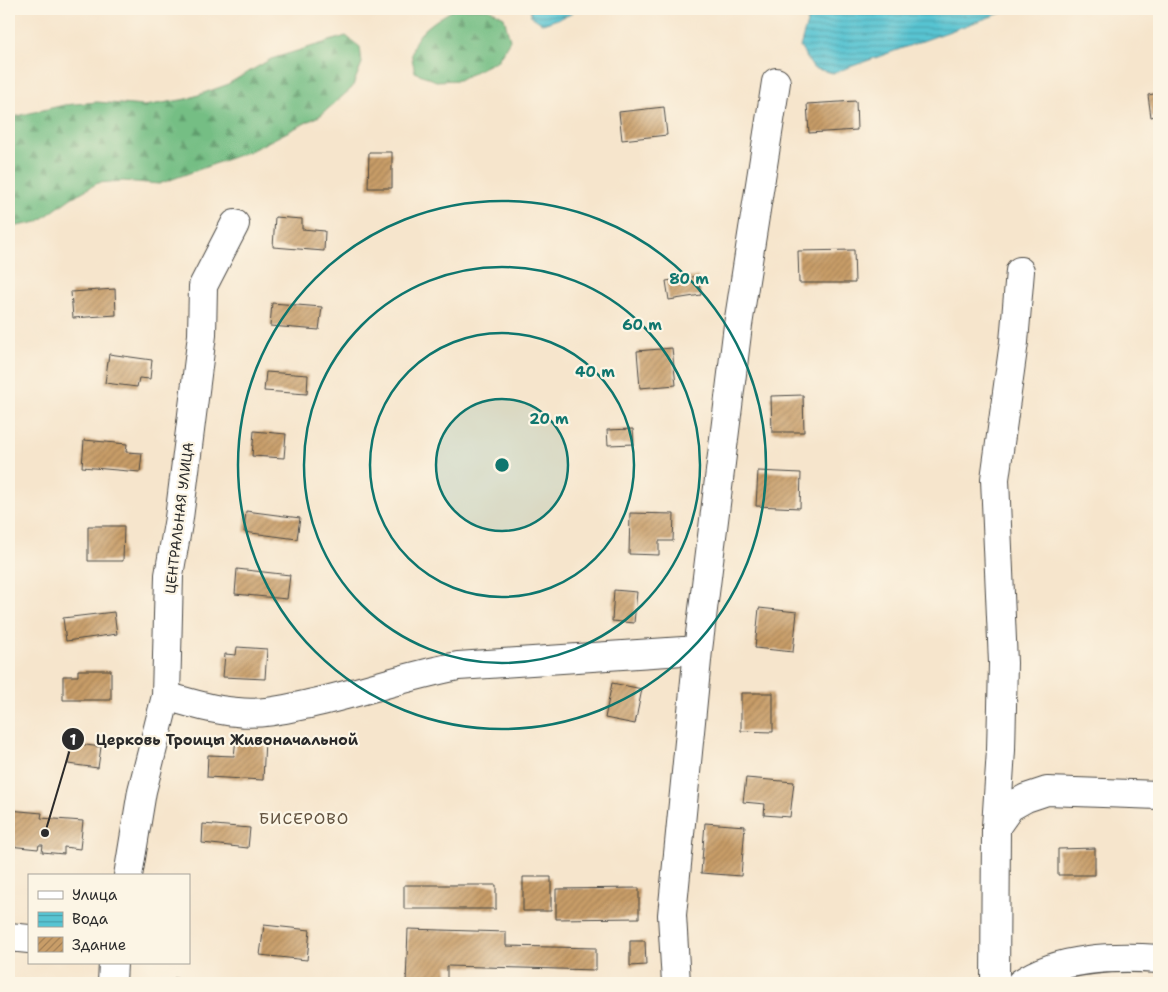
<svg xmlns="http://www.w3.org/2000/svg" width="1168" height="992" viewBox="0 0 1168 992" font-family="'Shantell Sans',sans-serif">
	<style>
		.forest { fill: url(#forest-firs); stroke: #507458 }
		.water { fill: url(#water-rules); stroke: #42787e }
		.building { fill: url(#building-hatch) }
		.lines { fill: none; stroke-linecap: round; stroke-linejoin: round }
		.minor-casing { stroke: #494743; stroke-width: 30 }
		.minor { stroke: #fff; stroke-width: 28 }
		.ring { fill: none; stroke: #0f766e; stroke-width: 2.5 }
		.labels { text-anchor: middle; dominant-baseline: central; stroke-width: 4.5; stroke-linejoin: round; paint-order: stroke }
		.street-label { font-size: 14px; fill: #2b2b2b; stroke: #fcf5e5 }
		.quarter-label { font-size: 16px; letter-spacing: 1px; fill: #625340; stroke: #fcf5e5 }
		.centre { fill: #0f766e; stroke: #fcf5e5; stroke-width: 2.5 }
		.ring-label { font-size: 15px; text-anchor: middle; font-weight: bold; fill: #0f766e; stroke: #fcf5e5; stroke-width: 4.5; stroke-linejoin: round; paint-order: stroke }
		.leader { fill: none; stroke: #2b2b2b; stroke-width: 2 }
		.callout-dot { fill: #2b2b2b; stroke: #fcf5e5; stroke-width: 2 }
		.mark-label { font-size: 15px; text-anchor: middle; font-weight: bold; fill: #fff }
		.callout-label { font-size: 15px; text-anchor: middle; font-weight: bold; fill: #2b2b2b; stroke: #fcf5e5; stroke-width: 4.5; stroke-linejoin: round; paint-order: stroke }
	</style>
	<defs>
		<pattern id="forest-firs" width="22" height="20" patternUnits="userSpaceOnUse" patternTransform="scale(1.25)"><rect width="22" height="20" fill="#74be84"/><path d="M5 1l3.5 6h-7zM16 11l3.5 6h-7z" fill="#5f9b6c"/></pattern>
		<pattern id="water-rules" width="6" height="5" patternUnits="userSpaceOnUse" patternTransform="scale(1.25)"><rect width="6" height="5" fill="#58c4d2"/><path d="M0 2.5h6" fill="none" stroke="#499fab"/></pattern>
		<pattern id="building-hatch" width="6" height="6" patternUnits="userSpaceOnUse" patternTransform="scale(1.25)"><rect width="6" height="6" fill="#c89d68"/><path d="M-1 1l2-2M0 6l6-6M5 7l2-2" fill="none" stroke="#a38056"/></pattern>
	</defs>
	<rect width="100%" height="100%" fill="#fcf5e5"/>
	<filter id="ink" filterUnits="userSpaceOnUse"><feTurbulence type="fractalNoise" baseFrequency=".02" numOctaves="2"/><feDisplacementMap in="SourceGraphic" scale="10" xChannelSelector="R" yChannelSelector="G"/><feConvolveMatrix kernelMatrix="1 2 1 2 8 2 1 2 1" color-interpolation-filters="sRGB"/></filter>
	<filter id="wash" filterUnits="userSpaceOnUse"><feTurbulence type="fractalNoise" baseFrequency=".0096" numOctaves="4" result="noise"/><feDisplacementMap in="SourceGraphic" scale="20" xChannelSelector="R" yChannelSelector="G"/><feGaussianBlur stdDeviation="1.12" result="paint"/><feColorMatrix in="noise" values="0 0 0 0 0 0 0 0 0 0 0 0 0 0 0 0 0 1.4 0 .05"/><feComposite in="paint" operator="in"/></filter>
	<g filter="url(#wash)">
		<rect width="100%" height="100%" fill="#f6e5cc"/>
		<path class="forest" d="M 455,9 L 489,9 L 504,17 L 510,40 L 498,60 L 459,80 L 436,81 L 415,72 C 414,66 411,58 412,52 C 414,32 439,18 455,9 Z
			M 346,36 L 360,47 L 362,63 L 352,88 L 321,115 L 250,151 L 159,184 L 123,181 L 98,183 L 71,198 L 38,222 L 12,227 L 15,212 L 9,206 L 9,118 L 64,105 L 97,102 L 144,106 L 187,99 L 226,85 L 271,59 Z"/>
		<path class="water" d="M 530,9 L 576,9 L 569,15 L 543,24 L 531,16 Z
			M 811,9 L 1012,9 L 833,73 L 813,68 L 800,47 Z"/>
		<g id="blocks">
			<path class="building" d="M 1159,93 L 1159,115 L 1151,117 L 1148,95 Z
				M 856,101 L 857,130 L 809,133 L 807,104 Z
				M 664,107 L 667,135 L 622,140 L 619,112 Z
				M 369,152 L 392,152 L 392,188 L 368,188 Z
				M 275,217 L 302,219 L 302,229 L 325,231 L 324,251 L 273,247 Z
				M 854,250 L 855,283 L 799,283 L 798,251 Z
				M 698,276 L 701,295 L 669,300 L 666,281 Z
				M 115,289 L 116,315 L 73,318 L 71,292 Z
				M 272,303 L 322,307 L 319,330 L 270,326 Z
				M 672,348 L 676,385 L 640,388 L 637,351 Z
				M 109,354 L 152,360 L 150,379 L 139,378 L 137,387 L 105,383 Z
				M 266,372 L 308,375 L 307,394 L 264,391 Z
				M 803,395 L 804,432 L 772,432 L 771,396 Z
				M 633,429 L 634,444 L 608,445 L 607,430 Z
				M 254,431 L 286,434 L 284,458 L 252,456 Z
				M 84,440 L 127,444 L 126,452 L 142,453 L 140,472 L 82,467 Z
				M 758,471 L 801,473 L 800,508 L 756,506 Z
				M 246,511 L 300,518 L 297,539 L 244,532 Z
				M 630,513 L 674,514 L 673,541 L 659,541 L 659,555 L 629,554 Z
				M 88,526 L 124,526 L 123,561 L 88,561 Z
				M 237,569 L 290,575 L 287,599 L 235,594 Z
				M 614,590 L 637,592 L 634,623 L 612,621 Z
				M 759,608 L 797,612 L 793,652 L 755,648 Z
				M 114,612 L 117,634 L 66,641 L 63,618 Z
				M 237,647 L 267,649 L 265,679 L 223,677 L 225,654 L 236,655 Z
				M 78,670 L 111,670 L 111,700 L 63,700 L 63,676 L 78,676 Z
				M 612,683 L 642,689 L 635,724 L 605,718 Z
				M 741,693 L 773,693 L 773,732 L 741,731 Z
				M 236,739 L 265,740 L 263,780 L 207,777 L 208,755 L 234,756 Z
				M 71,743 L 101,747 L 98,768 L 68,764 Z
				M 746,778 L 794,782 L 790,817 L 764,815 L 765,804 L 743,802 Z
				M 9,810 L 42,813 L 41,818 L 83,821 L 80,849 L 64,847 L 64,854 L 42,852 L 43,845 L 39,845 L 38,849 L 9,846 Z
				M 705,823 L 745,826 L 741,876 L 701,873 Z
				M 203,824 L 250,828 L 248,848 L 202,843 Z
				M 1095,848 L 1095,875 L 1058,875 L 1058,849 Z
				M 523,877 L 551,877 L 551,911 L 523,911 Z
				M 404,885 L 496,885 L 496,909 L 404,909 Z
				M 639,888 L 639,918 L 556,919 L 556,889 Z
				M 264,925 L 310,930 L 307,960 L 260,955 Z
				M 408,929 L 506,932 L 506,946 L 596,948 L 596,970 L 447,966 L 447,983 L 406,983 Z
				M 630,941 L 645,941 L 646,965 L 630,966 Z
				M 174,978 L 209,982 L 209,983 L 173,983 Z"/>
		</g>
	</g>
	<g filter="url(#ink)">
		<use href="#blocks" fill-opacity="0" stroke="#494743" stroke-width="1"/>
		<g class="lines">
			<defs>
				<path id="minor" d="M 166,696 C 190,703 213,710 237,712 C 261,715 286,709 309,704 C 359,693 407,676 458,666 L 698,650
					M 996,827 L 1010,807 L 1026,798 L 1047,791 L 1159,795
					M 128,876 L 142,791 L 166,696 L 169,575 L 179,518 L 202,335 L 203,286 L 235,224
					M 9,937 L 29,939
					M 112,983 L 113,963
					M 676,983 L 672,915 L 698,650 L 738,325 L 776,82
					M 995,983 L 996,827 L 1001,750 L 1003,663 L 995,479 L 1014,342 L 1020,271
					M 1021,983 C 1059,957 1114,956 1159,959"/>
			</defs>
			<use href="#minor" class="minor-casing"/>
			<use href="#minor" class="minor"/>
		</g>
	</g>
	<circle cx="502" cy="465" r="66" fill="#0f766e" fill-opacity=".12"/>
	<g class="ring">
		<circle cx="502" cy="465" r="66"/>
		<circle cx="502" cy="465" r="132"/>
		<circle cx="502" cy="465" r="198"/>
		<circle cx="502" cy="465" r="264"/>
	</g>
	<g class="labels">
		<g class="street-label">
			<text transform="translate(179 518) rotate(-83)">ЦЕНТРАЛЬНАЯ УЛИЦА</text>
		</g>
		<g class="quarter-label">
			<text x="304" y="818">БИСЕРОВО</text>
		</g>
	</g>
	<circle cx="502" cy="465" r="8" class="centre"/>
	<g class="ring-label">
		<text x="689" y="284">80 m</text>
		<text x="642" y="330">60 m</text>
		<text x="595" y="377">40 m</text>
		<text x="549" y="424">20 m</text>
	</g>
	<path class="leader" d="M45 833L73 739"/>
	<g class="callout-dot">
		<circle cx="45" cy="833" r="5"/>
		<circle cx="73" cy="739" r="12"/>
	</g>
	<g class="mark-label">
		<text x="73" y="745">1</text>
	</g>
	<g class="callout-label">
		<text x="227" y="745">Церковь Троицы Живоначальной</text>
	</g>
	<rect width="1168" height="992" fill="none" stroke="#fcf5e5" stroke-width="30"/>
	<rect x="28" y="874" width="162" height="90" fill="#fcf5e5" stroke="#a8a49b"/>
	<rect x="38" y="891" width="25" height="8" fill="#ffffff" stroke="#a8a49b"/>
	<text x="72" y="900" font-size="15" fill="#2b2b2b">Улица</text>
	<rect x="38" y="912" width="25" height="15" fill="url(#water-rules)" stroke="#a8a49b"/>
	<text x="72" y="924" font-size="15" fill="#2b2b2b">Вода</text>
	<rect x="38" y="937" width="25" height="15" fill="url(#building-hatch)" stroke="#a8a49b"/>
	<text x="72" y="950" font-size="15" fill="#2b2b2b">Здание</text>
</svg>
